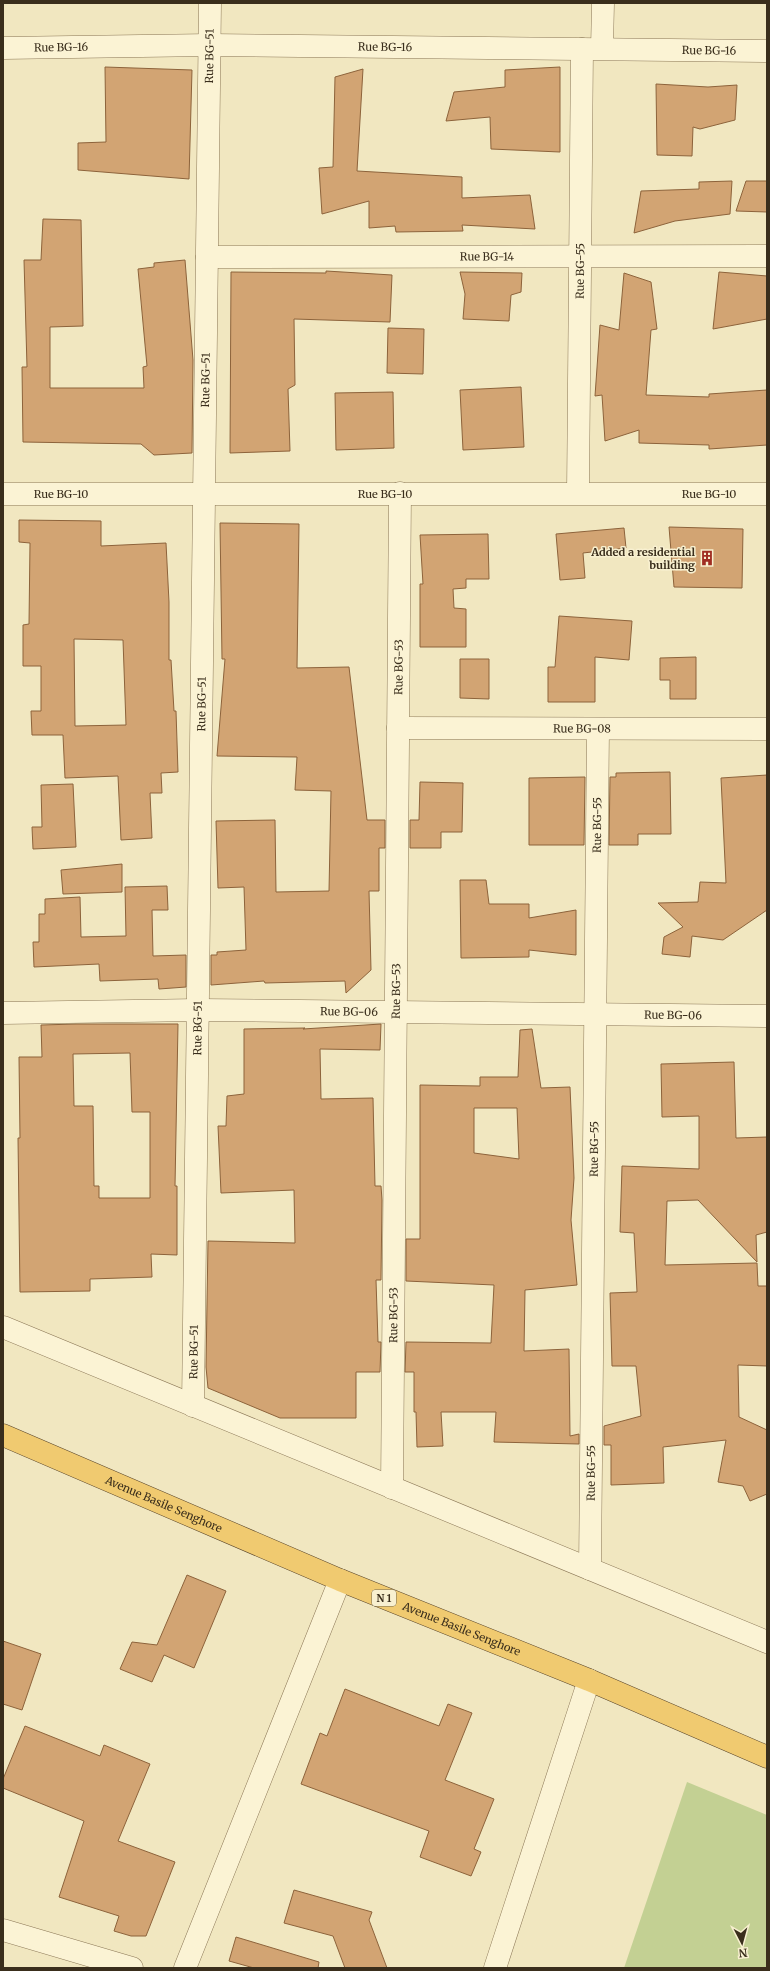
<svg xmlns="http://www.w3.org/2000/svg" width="770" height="1971" viewBox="0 0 770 1971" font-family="Merriweather,serif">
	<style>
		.green { fill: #c3d093 }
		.building { fill: #d2a473; stroke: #8d633b; fill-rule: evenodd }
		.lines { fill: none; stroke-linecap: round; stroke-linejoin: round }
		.minor-casing { stroke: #8c7857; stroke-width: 23 }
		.trunk-casing { stroke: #59452b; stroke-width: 23 }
		.minor { stroke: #fbf3d4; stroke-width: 22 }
		.trunk { stroke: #f0ca70; stroke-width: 22 }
		.labels { text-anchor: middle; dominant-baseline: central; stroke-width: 3; stroke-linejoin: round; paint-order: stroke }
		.shield { fill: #f8f0d0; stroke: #736852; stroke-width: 1 }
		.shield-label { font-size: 10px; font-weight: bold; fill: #3a2e1c }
		.street-label { font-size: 11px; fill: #3a2e1c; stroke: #f8f0d0 }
		.poi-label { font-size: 11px; font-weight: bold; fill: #3a2e1c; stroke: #f8f0d0; text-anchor: end }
	</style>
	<rect width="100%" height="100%" fill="#f1e7c0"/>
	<path class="green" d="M 687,1782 L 767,1815 L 767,1968 L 624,1968 Z"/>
	<path class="building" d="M 105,67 L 192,70 L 189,179 L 78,170 L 78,143 L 106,142 Z
		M 560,67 L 560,152 L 491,149 L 490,117 L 446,121 L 454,92 L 505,87 L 505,70 Z
		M 363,69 L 357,171 L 462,177 L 462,198 L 530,195 L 535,229 L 462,225 L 463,231 L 396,232 L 395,226 L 369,228 L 369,201 L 322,214 L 319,168 L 333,167 L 335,77 Z
		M 656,84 L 708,87 L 737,85 L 735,120 L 700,129 L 693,127 L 692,156 L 657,155 Z
		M 732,181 L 730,214 L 675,221 L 634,233 L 641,191 L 699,189 L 699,182 Z
		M 746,181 L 767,181 L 767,212 L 736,211 Z
		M 43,219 L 81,220 L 83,326 L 50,327 L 50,388 L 144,388 L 143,367 L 147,366 L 138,269 L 154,267 L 154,263 L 185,260 L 193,360 L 192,453 L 154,455 L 141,444 L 23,442 L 22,367 L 27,367 L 24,260 L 41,260 Z
		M 326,271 L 392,275 L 390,322 L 294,319 L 295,385 L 288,389 L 290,451 L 230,453 L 231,272 L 326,273 Z
		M 460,272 L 522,273 L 521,292 L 511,295 L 509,321 L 463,319 L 465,294 Z
		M 719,272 L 767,276 L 767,319 L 713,329 Z
		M 624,273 L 651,282 L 657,329 L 651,330 L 646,395 L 709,397 L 709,394 L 767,390 L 767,445 L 709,449 L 709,445 L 639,443 L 639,430 L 605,441 L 602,395 L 595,396 L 600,325 L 619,330 Z
		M 388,328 L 424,329 L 423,374 L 387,373 Z
		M 521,387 L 524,447 L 463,450 L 460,390 Z
		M 393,392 L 394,448 L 336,450 L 335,393 Z
		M 19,520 L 101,521 L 101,546 L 166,543 L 169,602 L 169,660 L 171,660 L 174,711 L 176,711 L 178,772 L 161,773 L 162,793 L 150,793 L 152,838 L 121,840 L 118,776 L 65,778 L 63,735 L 32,735 L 31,711 L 41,711 L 41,666 L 23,666 L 23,625 L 29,624 L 30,543 L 19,542 ZM 74,639 L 123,640 L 126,725 L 75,726 Z
		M 220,523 L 299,524 L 297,668 L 349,667 L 367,820 L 385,820 L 385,848 L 379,848 L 379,891 L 369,891 L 371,970 L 346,993 L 345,981 L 265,983 L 264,981 L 211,985 L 211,955 L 217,955 L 217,952 L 246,950 L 244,887 L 218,888 L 216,821 L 275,820 L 276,892 L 329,891 L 331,791 L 295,790 L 297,757 L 217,756 L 225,659 L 222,659 Z
		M 669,527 L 743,529 L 742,588 L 674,587 Z
		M 624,528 L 626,548 L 583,553 L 585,578 L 560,580 L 556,534 Z
		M 488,534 L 489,579 L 466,579 L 466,588 L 453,589 L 454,608 L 466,609 L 466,647 L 420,647 L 420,584 L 423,584 L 420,535 Z
		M 559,616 L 632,621 L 629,660 L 595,657 L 595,702 L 548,702 L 548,667 L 555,667 Z
		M 696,657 L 696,699 L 670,699 L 670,680 L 660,680 L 660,658 Z
		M 460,659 L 489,659 L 489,699 L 460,698 Z
		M 670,772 L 671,834 L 638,834 L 638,845 L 609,845 L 610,777 L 616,777 L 616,773 Z
		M 767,775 L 767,910 L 723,940 L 692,936 L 690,957 L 662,954 L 664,937 L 683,927 L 658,903 L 698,902 L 700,882 L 726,883 L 721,778 Z
		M 585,777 L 584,845 L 529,845 L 529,778 Z
		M 420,782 L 463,783 L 462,832 L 441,832 L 441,848 L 410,848 L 410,820 L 419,820 Z
		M 73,784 L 76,847 L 33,849 L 32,827 L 42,827 L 41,785 Z
		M 122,864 L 122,892 L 63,894 L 61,870 Z
		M 460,880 L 486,880 L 489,904 L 529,904 L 529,918 L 576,910 L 576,955 L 529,950 L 529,957 L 461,958 Z
		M 167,886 L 168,910 L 152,910 L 153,956 L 186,955 L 186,987 L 159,989 L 158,979 L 100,981 L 99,964 L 34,967 L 33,942 L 39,942 L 39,914 L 45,914 L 45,899 L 80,897 L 81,937 L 126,936 L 125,887 Z
		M 76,1024 L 178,1024 L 175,1186 L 177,1186 L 177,1255 L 151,1254 L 152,1277 L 90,1279 L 90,1291 L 20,1292 L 18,1138 L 20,1138 L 19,1057 L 42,1057 L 41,1025 ZM 130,1053 L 132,1112 L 150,1112 L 150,1198 L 99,1198 L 99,1186 L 94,1186 L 93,1106 L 74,1106 L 73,1054 Z
		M 381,1024 L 380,1050 L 320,1049 L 321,1099 L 373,1098 L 375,1186 L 381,1186 L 382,1200 L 381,1280 L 376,1280 L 378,1342 L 381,1342 L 380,1372 L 356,1372 L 356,1418 L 280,1418 L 208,1388 L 206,1367 L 208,1241 L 295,1243 L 294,1190 L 221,1193 L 218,1126 L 226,1126 L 227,1096 L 244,1094 L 244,1029 L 305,1028 L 303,1029 Z
		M 532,1029 L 541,1088 L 570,1087 L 574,1178 L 571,1220 L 577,1285 L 525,1290 L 524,1351 L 569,1349 L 570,1436 L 579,1434 L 579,1444 L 494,1442 L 496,1412 L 441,1412 L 443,1446 L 417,1447 L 416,1412 L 414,1412 L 414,1372 L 405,1372 L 406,1342 L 491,1343 L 494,1285 L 406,1281 L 406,1239 L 420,1239 L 420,1085 L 480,1086 L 480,1077 L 518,1077 L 520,1030 ZM 474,1108 L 517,1108 L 519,1159 L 474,1153 Z
		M 734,1062 L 736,1138 L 767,1137 L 767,1232 L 756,1235 L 757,1262 L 698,1200 L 667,1201 L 665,1265 L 757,1263 L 758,1286 L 767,1286 L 767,1366 L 738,1365 L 739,1417 L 767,1430 L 767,1494 L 750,1501 L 743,1486 L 718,1482 L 726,1440 L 663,1447 L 664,1483 L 611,1485 L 611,1445 L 604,1445 L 604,1426 L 641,1416 L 636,1366 L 612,1366 L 610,1293 L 637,1292 L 634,1233 L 620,1232 L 622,1166 L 699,1169 L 699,1116 L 662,1117 L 661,1064 Z
		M 187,1575 L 226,1591 L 194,1668 L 164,1655 L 152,1682 L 120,1669 L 132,1642 L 157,1645 Z
		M 3,1641 L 41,1654 L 22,1710 L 3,1704 Z
		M 345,1689 L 439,1726 L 448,1704 L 472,1713 L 445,1780 L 494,1799 L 474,1849 L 481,1852 L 471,1876 L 420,1857 L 429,1831 L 301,1784 L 320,1733 L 327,1736 Z
		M 25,1726 L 100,1756 L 104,1745 L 150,1764 L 118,1841 L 175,1862 L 146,1936 L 131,1936 L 114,1931 L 119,1916 L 59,1897 L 84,1821 L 3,1788 L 3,1779 Z
		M 294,1890 L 372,1912 L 369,1920 L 387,1968 L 345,1968 L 333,1936 L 284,1923 Z
		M 236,1937 L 319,1962 L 318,1968 L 254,1968 L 229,1961 Z"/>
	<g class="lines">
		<defs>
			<g id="minor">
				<path id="s1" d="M 3,48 L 210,45 L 767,51"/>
				<path d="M 602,48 L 603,3"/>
				<path id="s2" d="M 207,257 L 767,256"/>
				<path id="s3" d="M 578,493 L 582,49"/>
				<path id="s4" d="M 3,494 L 767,494"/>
				<path id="s5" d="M 398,728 L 767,729"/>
				<path id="s6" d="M 3,1013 L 198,1010 L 767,1016"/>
				<path d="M 3,1327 L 767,1642"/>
				<path id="s7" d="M 193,1406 L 210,3"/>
				<path id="s8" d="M 392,1488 L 400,493"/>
				<path id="s9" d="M 590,1569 L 598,729"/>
				<path d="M 3,1930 L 132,1968"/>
				<path d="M 185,1968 L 340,1580"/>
				<path d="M 495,1968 L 589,1680"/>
			</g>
			<g id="trunk">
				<path id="s10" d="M 3,1435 L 340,1580 L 589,1680 L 767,1757"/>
			</g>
		</defs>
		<use href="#minor" class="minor-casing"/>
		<use href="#trunk" class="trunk-casing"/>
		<use href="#minor" class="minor"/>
		<use href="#trunk" class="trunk"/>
	</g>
	<defs>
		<symbol id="building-bare" viewBox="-9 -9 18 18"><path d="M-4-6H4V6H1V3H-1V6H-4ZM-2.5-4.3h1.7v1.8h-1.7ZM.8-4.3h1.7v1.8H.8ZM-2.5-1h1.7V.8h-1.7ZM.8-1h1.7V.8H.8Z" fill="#a02d22" stroke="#f8f0d0" stroke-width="2.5" paint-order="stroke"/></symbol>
	</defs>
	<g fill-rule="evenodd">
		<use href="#building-bare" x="696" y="547" width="22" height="22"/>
	</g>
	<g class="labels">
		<rect class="shield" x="372" y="1590" width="24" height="16" rx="3"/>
		<g class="shield-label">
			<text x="384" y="1598">N 1</text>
		</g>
		<g class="street-label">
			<text stroke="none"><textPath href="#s1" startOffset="58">Rue BG-16</textPath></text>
			<text stroke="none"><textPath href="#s1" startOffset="382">Rue BG-16</textPath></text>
			<text stroke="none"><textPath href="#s1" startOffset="706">Rue BG-16</textPath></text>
			<text stroke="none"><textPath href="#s7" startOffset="1350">Rue BG-51</textPath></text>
			<text stroke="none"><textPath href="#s2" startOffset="280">Rue BG-14</textPath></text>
			<text stroke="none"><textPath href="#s3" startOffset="222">Rue BG-55</textPath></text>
			<text stroke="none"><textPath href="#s7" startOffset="1026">Rue BG-51</textPath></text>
			<text stroke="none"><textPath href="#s4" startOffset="382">Rue BG-10</textPath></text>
			<text stroke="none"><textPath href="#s4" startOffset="706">Rue BG-10</textPath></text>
			<text stroke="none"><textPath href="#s4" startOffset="58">Rue BG-10</textPath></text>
			<text stroke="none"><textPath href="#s8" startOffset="821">Rue BG-53</textPath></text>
			<text stroke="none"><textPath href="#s7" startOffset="702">Rue BG-51</textPath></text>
			<text stroke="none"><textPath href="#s5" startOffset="184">Rue BG-08</textPath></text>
			<text stroke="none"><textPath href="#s9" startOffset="744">Rue BG-55</textPath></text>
			<text stroke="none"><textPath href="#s8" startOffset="497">Rue BG-53</textPath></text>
			<text stroke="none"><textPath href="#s6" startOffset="346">Rue BG-06</textPath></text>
			<text stroke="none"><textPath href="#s6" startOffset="670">Rue BG-06</textPath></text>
			<text stroke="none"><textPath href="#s7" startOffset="378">Rue BG-51</textPath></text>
			<text stroke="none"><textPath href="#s9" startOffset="420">Rue BG-55</textPath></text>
			<text stroke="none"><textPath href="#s8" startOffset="173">Rue BG-53</textPath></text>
			<text stroke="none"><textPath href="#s7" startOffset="54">Rue BG-51</textPath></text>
			<text stroke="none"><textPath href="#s9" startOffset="96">Rue BG-55</textPath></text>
			<text stroke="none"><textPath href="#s10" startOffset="175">Avenue Basile Senghore</textPath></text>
			<text stroke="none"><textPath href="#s10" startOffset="498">Avenue Basile Senghore</textPath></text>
		</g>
		<g class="poi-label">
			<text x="695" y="552">Added a residential<tspan x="695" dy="13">building</tspan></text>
		</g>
	</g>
	<rect width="770" height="1971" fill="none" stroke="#3a2e1c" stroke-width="8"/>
	<g transform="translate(742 1943) rotate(174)" stroke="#f8f0d0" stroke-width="3" paint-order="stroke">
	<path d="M0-3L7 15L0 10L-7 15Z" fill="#3a2e1c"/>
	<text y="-6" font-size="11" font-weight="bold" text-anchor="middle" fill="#3a2e1c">N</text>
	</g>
</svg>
